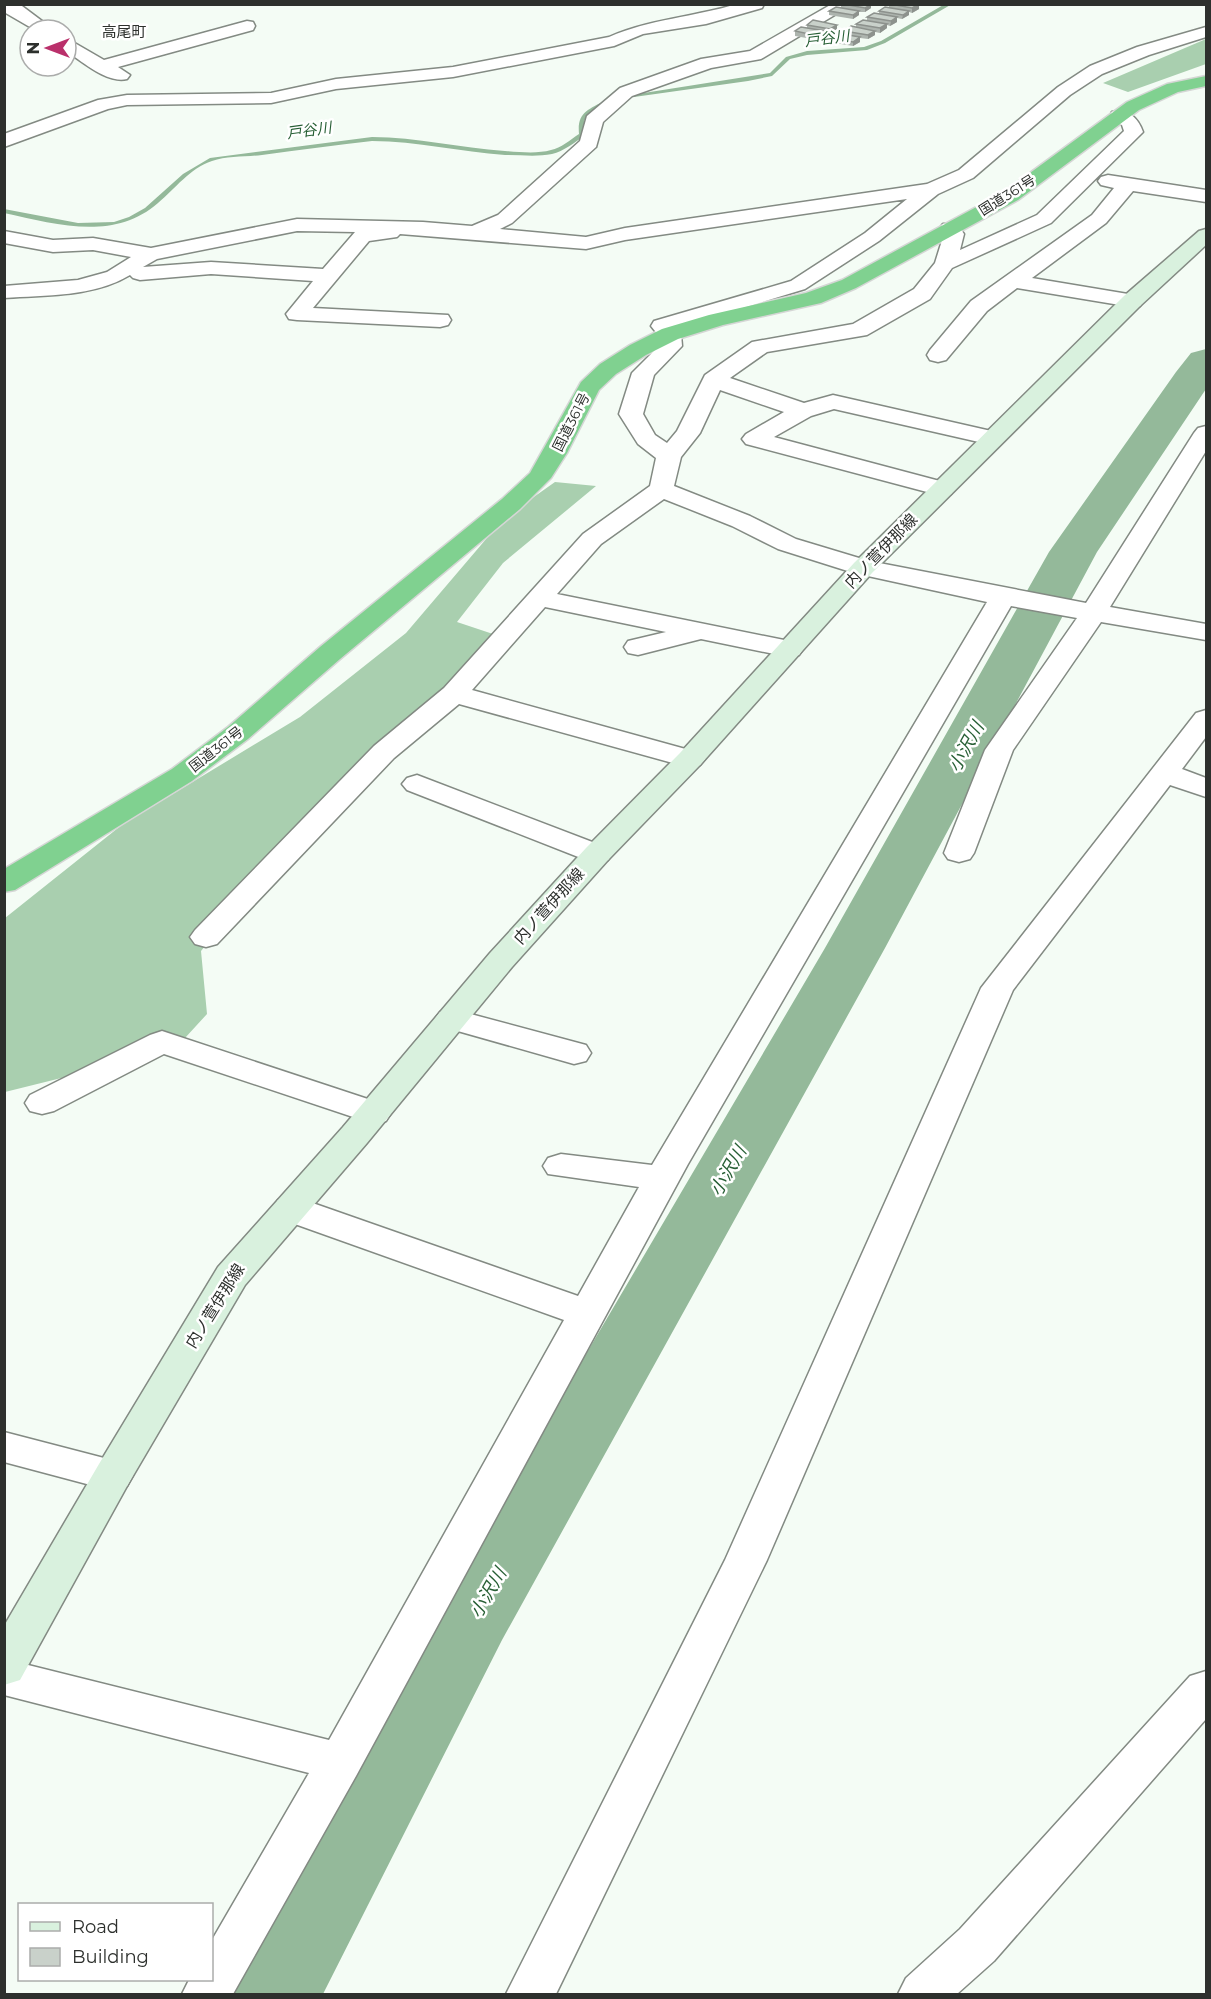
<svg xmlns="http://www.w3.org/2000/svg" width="1211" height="1999" viewBox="0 0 1211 1999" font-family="Montserrat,'Noto Sans JP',sans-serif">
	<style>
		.forest { fill: #a9cfaf }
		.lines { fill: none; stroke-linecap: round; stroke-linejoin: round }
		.stream { fill: #94b99a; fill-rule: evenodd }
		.river { fill: #94b99a; fill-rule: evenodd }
		.street-casing { stroke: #838a83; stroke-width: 3 }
		.secondary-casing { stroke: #838a83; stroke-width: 3 }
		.highway-casing { stroke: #d5d6d5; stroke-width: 3 }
		.street { fill: #fff; fill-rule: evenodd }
		.secondary { fill: #d9f1de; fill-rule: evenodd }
		.highway { fill: #80d190; fill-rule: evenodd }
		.wall { fill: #adb4ae }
		.shaded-wall { fill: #8d928d }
		.building { fill: #c9d1ca; stroke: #8d928d; stroke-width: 1.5 }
		.labels { text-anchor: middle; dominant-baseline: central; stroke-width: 5; stroke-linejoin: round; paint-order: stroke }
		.far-street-label { font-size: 14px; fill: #2d302d; stroke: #fff }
		.far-neighbourhood-label { font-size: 15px; fill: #2d302d; stroke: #fff }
		.far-water-label { font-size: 15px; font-style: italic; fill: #275f35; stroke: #fff }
		.street-label { font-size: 16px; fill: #2d302d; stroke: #fff }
		.water-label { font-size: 18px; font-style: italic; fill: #275f35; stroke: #fff }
	</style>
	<rect width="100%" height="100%" fill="#f4fcf5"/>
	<path class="forest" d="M 1206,39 L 1206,64 L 1128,92 L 1103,83 Z
		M 555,482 L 596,486 L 503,563 L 457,622 L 493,634 L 488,659 L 349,772 L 201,951 L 207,1014 L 174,1050 L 5,1092 L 5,918 L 123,824 L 300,717 L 406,633 L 504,518 Z"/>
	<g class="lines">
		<path class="stream" d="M 945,4 L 952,4 L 885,43 L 867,50 L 807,55 L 790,59 L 772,76 L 748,81 L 634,97 L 631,95 L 770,73 L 786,57 L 807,51 L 864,47 L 881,41 Z
			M 606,100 L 611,101 L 588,115 L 584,121 L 584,136 C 574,143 564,151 552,154 C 537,157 521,155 505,155 C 461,152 417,141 372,141 C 335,145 299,150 262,155 C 246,157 227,156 212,161 C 190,168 175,189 158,203 C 113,242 56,224 4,213 L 4,209 L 78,223 L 114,222 L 129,217 L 145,208 L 183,174 L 210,158 L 372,137 C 417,137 460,148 505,151 C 520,152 537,154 551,150 C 561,148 570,140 579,134 C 577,112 588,110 606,100 Z"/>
		<path class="river" d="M 1206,349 L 1206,389 L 1097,552 L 885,948 L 502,1640 L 323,1994 L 229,1994 L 242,1964 L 443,1597 L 825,948 L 1049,552 L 1176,372 L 1191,353 Z"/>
		<defs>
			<path id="street" d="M 4,4 L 22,6 L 54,30 L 35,30 L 4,12 Z
				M 737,4 L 764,4 L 762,8 L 706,24 L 643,34 L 614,46 L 453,77 L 336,89 L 271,103 L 127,105 L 108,109 L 4,147 L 4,134 L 98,100 L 127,95 L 271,93 L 336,79 L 453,67 L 609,37 C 650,19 694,17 737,4 Z
				M 832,4 L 853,4 L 761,59 L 711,68 L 632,96 L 603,122 L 596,147 L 512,223 L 500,229 L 586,237 L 625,228 L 927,184 L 959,170 L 1058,87 L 1090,66 L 1137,47 L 1206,27 L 1206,37 L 1149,55 L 1102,74 L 1070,95 L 973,178 L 938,194 L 879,241 L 805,289 L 677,328 L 681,334 L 682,346 L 654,375 L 643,414 L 655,435 L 667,443 L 677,431 L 705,375 L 752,342 L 853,324 L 914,289 L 935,263 L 944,234 L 940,228 L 943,224 L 957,224 L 964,234 L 960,250 L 1037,215 L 1124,131 L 1122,125 L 1110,116 L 1112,112 C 1128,108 1138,118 1143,132 L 1051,223 L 952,268 L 930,299 L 867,335 L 767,352 L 730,378 L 804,403 L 833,395 L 1000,433 L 1004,438 L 1000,443 L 992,445 L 834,409 L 811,416 L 774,437 L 951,484 L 954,489 L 951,494 L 942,496 L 746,444 L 742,439 L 746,434 L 784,412 L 720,390 L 700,433 L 681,457 L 674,486 L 750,516 L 796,539 L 869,561 L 1086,603 L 1194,433 L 1198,428 L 1206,426 L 1206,451 L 1110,607 L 1206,624 L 1206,640 L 1101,622 L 1013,750 L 974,853 L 970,859 L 959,862 L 948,859 L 944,853 L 985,750 L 1077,618 L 1011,606 L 688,1164 L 356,1776 L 233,1994 L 182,1994 L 189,1980 L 212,1980 L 212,1940 L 309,1773 L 4,1695 L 4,1659 L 329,1740 L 564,1320 L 278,1218 L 273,1209 L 278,1200 L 291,1197 L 304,1200 L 578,1296 L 639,1187 L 548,1174 L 543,1166 L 548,1158 L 561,1154 L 652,1165 L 987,602 L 854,573 L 778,549 L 732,526 L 664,499 L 601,544 L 557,594 L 799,643 L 803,649 L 799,655 L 789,657 L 701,639 L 638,655 L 628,653 L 624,647 L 628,641 L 666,632 L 545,607 L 472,690 L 700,753 L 705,759 L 700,765 L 690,768 L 680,765 L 459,704 L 394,758 L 217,944 L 206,947 L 195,944 L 190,937 L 195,930 L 374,746 L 444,688 L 583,534 L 650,486 L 656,458 L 638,444 L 619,414 L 632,373 L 660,345 L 659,336 L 651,326 L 654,321 L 791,281 L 865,233 L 907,199 L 625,240 L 586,249 L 400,234 L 397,237 L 369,241 L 313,308 L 448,315 L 451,320 L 448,325 L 440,327 L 297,320 L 289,319 L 286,314 L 313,281 L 211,274 L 140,280 L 133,278 L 130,275 C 94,297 46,295 4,298 L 4,286 L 78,280 L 107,272 L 131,257 L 93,250 L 53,252 L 4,243 L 4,231 L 53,240 L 93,238 L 151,248 L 297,219 L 423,222 L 472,226 L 498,215 L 580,141 L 587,116 L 620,88 L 701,59 L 750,51 ZM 297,231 L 355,232 L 323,269 L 211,262 L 143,267 L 157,259 Z
				M 247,21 L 253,22 L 255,26 L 253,30 L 118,67 L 130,75 L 127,79 C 107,84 82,61 66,51 L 66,38 L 104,60 Z
				M 1108,175 L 1206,190 L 1206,202 L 1133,191 L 1106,223 L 1032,278 L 1140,296 L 1143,301 L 1140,306 L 1132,307 L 1017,288 L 987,311 L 946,360 L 938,362 L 930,360 L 927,355 L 930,350 L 971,301 L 1092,215 L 1114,188 L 1101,185 L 1098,181 L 1101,177 Z
				M 1206,710 L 1206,737 L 1182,769 L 1206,778 L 1206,797 L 1170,785 L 1013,990 L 767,1560 L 556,1994 L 506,1994 L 725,1560 L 981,988 L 1196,713 Z
				M 417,775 L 608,848 L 612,854 L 608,860 L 597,863 L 586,860 L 407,790 L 402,784 L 407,778 Z
				M 452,1009 L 586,1045 L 591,1053 L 586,1061 L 574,1064 L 440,1026 L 435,1019 L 440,1012 Z
				M 162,1031 L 386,1105 L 391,1113 L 386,1121 L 374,1124 L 164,1054 L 54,1111 L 42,1114 L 30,1111 L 25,1103 L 30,1095 L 150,1035 Z
				M 4,1432 L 127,1464 L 133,1475 L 127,1486 L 113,1491 L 4,1462 Z
				M 1206,1671 L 1206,1719 L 994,1961 L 957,1994 L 898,1994 L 906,1978 L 960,1929 L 1190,1676 Z"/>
			<path id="secondary" d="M 1206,229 L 1206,245 L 1140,306 L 872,573 L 700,765 L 608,860 L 512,967 L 367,1143 L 245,1285 L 127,1486 L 20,1680 L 4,1685 L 4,1626 L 99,1464 L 218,1267 L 343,1127 L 490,953 L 586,848 L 680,753 L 854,563 L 1124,296 L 1199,231 Z"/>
			<path id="highway" d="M 1206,76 L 1206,86 L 1178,92 L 1139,110 L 1018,200 L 856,288 L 821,303 L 723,325 L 678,339 L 646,355 L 616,374 L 599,390 L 567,453 L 551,478 L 520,509 L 340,659 L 248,739 L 192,781 L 15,890 L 4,892 L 4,869 L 172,769 L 228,727 L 320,647 L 502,499 L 530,473 L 581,382 L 600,364 L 630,345 L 662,329 L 709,315 L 806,293 L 842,280 L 1004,192 L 1127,102 L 1167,84 Z"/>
		</defs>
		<use href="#street" class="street-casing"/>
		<use href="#secondary" class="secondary-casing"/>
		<use href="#highway" class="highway-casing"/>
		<use href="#street" class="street"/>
		<use href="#secondary" class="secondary"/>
		<use href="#highway" class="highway"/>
	</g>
	<path class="wall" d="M 841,4 L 871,8 L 865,12 L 859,12 L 859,15 L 853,19 L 829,15 L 829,11 L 841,7 Z
		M 889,4 L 919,4 L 919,9 L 912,13 L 909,12 L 909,15 L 902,19 L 897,18 L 897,22 L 890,26 L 887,25 L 887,28 L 880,33 L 875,32 L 875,35 L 868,39 L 860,38 L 860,42 L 853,46 L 829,42 L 829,37 L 844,34 L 844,31 L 856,27 L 856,24 L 867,20 L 867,17 L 879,14 L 879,11 L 889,7 Z
		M 807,25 L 837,29 L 830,33 L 825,32 L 825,36 L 818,40 L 795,36 L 795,31 L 807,28 Z"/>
	<path class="shaded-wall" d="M 871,4 L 871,8 L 865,12 L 865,8 Z
		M 919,4 L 919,9 L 912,13 L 912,8 Z
		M 859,11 L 859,15 L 853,19 L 853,15 Z
		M 909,11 L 909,15 L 902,19 L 903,15 Z
		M 897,17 L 897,22 L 890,26 L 891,21 Z
		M 887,24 L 887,28 L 880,33 L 880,28 Z
		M 837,25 L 837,29 L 830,33 L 830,29 Z
		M 825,31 L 825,36 L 818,40 L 818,36 Z
		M 875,31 L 875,35 L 868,39 L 868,35 Z
		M 860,37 L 860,42 L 853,46 L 853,42 Z"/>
	<path class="building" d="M 843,4 L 871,4 L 865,8 Z
		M 890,4 L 918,4 L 912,8 Z
		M 836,7 L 859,11 L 853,15 L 829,11 Z
		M 885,7 L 909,11 L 903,15 L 879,11 Z
		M 874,13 L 897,17 L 891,21 L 867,17 Z
		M 813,20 L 837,25 L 830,29 L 807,25 Z
		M 863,20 L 887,24 L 880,28 L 856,24 Z
		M 851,26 L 875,31 L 868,35 L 844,31 Z
		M 801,27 L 825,31 L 818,36 L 795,31 Z
		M 836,33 L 860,37 L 853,42 L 829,37 Z"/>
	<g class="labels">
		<g class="far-street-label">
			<text transform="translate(1007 195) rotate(-32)">国道361号</text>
			<text transform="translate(571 422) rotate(-63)">国道361号</text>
			<text transform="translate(216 749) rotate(-38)">国道361号</text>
		</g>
		<g class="far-neighbourhood-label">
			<text x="124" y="31">高尾町</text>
		</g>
		<g class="far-water-label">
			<text transform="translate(827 38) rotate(-7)">戸谷川</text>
			<text transform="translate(309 130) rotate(-8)">戸谷川</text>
		</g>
		<g class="street-label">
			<text transform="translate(881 551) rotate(-46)">内ノ萱伊那線</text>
			<text transform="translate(549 906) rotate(-48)">内ノ萱伊那線</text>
			<text transform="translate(215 1306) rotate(-58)">内ノ萱伊那線</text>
		</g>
		<g class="water-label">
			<text transform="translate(966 747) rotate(-61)">小沢川</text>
			<text transform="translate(728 1171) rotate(-60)">小沢川</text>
			<text transform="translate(488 1593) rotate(-60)">小沢川</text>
		</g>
	</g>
	<rect width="1211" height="1999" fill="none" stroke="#2d302d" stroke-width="12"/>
	<rect x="18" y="1903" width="195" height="78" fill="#ffffff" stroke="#abacab" stroke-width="1.5"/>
	<rect x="30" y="1922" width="30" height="9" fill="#d9f1de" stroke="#abacab" stroke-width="1.5"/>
	<text x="72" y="1933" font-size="18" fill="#2d302d">Road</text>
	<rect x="30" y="1948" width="30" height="18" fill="#c9d1ca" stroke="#abacab" stroke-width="1.5"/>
	<text x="72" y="1963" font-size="18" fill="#2d302d">Building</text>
	<g transform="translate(48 48) rotate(270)"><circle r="28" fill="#ffffff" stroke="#abacab" stroke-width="1.5"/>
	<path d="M0-4.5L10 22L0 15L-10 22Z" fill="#ba306b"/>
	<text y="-9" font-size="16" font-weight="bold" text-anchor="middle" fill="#2d302d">N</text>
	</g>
</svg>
